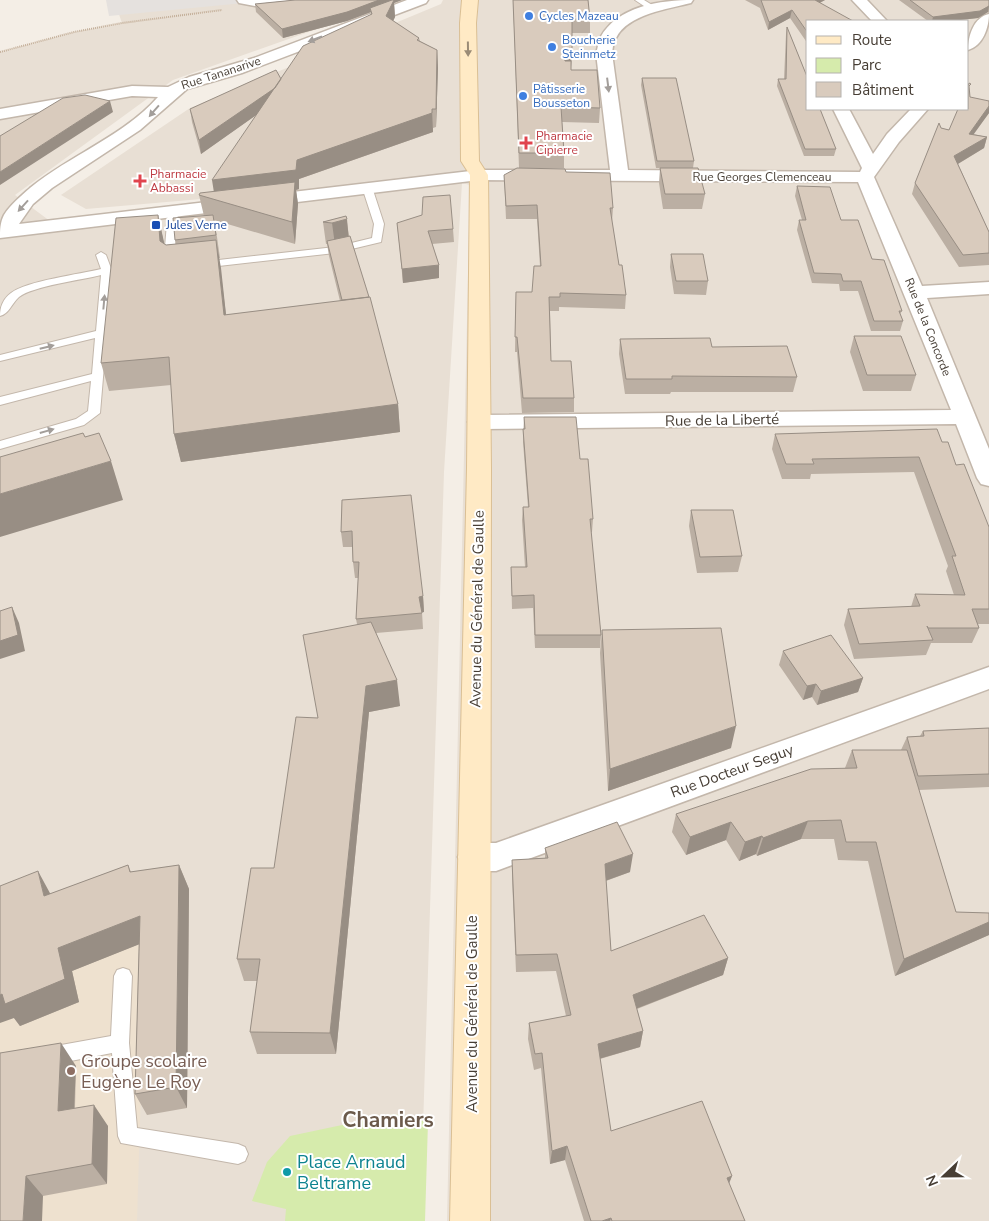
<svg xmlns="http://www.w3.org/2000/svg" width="989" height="1221" viewBox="0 0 989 1221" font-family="'Nunito Sans',sans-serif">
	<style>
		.residential { fill: #e8dfd4; fill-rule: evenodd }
		.education { fill: #eee1cf }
		.green { fill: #d6ebac }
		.parking { fill: #e5e1de }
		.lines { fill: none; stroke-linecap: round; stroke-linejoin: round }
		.service-casing { stroke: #c3b7ab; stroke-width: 2 }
		.minor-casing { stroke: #c3b7ab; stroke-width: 3 }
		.secondary-casing { stroke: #dabf94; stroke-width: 2 }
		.path { stroke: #c3ae98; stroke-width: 2; stroke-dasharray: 1 1; stroke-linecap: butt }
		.service { fill: #fff; fill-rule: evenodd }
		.minor { fill: #fff; fill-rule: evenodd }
		.secondary { fill: #ffeac5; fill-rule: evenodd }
		.wall { fill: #bbafa3 }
		.shaded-wall { fill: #988e84 }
		.building { fill: #d9cbbd; stroke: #988e84 }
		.oneway { fill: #a39e9a }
		.oneway2 { fill: #9a8b76 }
		.shop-dot { fill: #3f7fe0; stroke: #fff; stroke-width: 2 }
		.health-dot { fill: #e0444e; stroke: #fff; stroke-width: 2 }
		.transit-dot { fill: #1a4fb4; stroke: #fff; stroke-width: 2 }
		.education-dot { fill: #8d6e63; stroke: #fff; stroke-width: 2 }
		.culture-dot { fill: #0f9aa8; stroke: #fff; stroke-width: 2 }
		.labels { text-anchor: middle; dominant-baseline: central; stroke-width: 4; stroke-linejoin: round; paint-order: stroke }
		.far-shop-label { font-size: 12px; fill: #366cbe; stroke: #fff; text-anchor: start }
		.far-street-label { font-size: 12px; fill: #473e35; stroke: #fff }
		.far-health-label { font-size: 12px; fill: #be3a42; stroke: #fff; text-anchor: start }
		.far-transit-label { font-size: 12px; fill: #164399; stroke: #fff; text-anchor: start }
		.street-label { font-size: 15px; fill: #473e35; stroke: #fff }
		.near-education-label { font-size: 18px; fill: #785e54; stroke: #fff; text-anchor: start }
		.near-culture-label { font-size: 18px; fill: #0d838f; stroke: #fff; text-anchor: start }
		.near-quarter-label { font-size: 21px; font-weight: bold; fill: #6b5a4b; stroke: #fff }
	</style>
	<rect width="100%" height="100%" fill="#f4eee6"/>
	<path class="residential" d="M 114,0 L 399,0 L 173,80 L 15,195 L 62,230 L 429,179 L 86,209 L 61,195 L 190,108 L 441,4 L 443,0 L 989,0 L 989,1221 L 447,1221 L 470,185 L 462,183 L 444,472 L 420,1221 L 0,1221 L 0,52 L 74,32 L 122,23 ZM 808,21 L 968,21 L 968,109 L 808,109 Z"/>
	<path class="education" d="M 0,916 L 146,919 L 137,1221 L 0,1221 Z"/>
	<path class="green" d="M 394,1114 L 428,1122 L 425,1221 L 285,1221 L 286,1209 L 252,1201 L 267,1162 L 290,1136 Z"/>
	<path class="parking" d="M 106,0 L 249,0 L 244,3 L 109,16 Z"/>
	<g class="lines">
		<defs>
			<path id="service" d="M 635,0 L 644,0 L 657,8 L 650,10 Z
				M 367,184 L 372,187 L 384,224 L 381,242 L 335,253 L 201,268 L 196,265 L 201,262 L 335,247 L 372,238 L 374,224 L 362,187 Z
				M 173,208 L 178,211 L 175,247 L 177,262 L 172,265 L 167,262 L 165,247 L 168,211 Z
				M 101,252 L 106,255 L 112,271 L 100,413 L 84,425 L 0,449 L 0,441 L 76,419 L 88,411 L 91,381 L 0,405 L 0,397 L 92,374 L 95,338 L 0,361 L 0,355 L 96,331 L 101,275 C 82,280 33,286 19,297 C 12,303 9,314 0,316 C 0,307 3,299 11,293 C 26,281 81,274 101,269 L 96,255 Z
				M 123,968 L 129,970 L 132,976 L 129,1043 L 137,1128 L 238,1144 L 245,1147 L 248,1154 L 245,1161 L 238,1164 L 121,1143 L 118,1136 L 112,1053 L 50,1065 L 44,1062 L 41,1056 L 44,1050 L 50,1047 L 111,1036 L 114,976 L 117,970 Z"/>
			<path id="minor" d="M 237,0 L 327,0 L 320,4 L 266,8 L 239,3 Z
				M 407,0 L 428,0 L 426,3 L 242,73 L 187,89 L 140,130 L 52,188 L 33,204 L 19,224 L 479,170 L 610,170 L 596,53 C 598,48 598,43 600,38 C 617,6 661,0 693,0 L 691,3 C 668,9 628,14 616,38 C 613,42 613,48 612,53 L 628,170 L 860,172 L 862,168 L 833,109 L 849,109 L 873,154 L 887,134 L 911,109 L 928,109 L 899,142 L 874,177 L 922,286 L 989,282 L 989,294 L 927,298 L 989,449 L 989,486 L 981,484 L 977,478 L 956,424 L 479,429 L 471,427 L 468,422 L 471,417 L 479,415 L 951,410 L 858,182 L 479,180 L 0,238 C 0,230 0,223 4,215 C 10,205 21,196 30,188 C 70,155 124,136 158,97 L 132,96 L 0,119 L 0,109 L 132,86 L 168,87 L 189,77 L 254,58 Z
				M 852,0 L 867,0 L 887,21 L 872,21 Z
				M 989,14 C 989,27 983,46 968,50 C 968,36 974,17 989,14 Z
				M 989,667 L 989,689 L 496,871 L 474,871 L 463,867 L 458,857 L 463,847 L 474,843 L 496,843 Z"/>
			<path id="secondary" d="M 462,0 L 478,0 L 476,23 L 479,161 L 488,175 L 491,468 L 490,1221 L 450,1221 L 467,468 L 470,175 L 461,161 L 460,23 Z"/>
		</defs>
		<use href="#service" class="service-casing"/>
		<use href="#minor" class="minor-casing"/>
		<use href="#secondary" class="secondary-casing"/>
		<path class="path" d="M 0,52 L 74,32 L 122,23 L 222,10"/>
		<use href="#service" class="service"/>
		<use href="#minor" class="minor"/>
		<use href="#secondary" class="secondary"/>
	</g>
	<path class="wall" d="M 295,0 L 402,0 L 394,3 L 395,17 L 393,21 L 419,38 L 420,41 L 437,50 L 438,68 L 436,127 L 433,128 L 433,132 L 299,179 L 299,189 L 296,190 L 298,204 L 295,244 L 214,220 L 217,237 L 220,258 L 219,258 L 226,315 L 340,301 L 329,256 L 327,244 L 326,244 L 323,222 L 346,216 L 349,236 L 398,404 L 400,432 L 181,462 L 174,434 L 171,385 L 109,391 L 101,363 L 158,215 L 164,244 L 166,245 L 176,244 L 175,240 L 204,216 L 199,195 L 214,192 L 256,115 L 201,154 L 192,122 L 190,109 L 281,79 L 371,14 L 371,12 L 347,21 L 283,38 L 256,12 L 255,4 Z
		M 513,0 L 588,0 L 590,19 L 590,33 L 572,33 L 571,70 L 600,108 L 599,123 L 562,122 L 564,153 L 564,168 L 519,168 Z
		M 745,0 L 825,0 L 820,3 L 808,21 L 808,44 L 790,18 L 768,30 L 760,8 Z
		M 899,0 L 989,0 L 989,13 L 988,12 L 978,18 L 951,21 L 928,21 Z
		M 787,27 L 836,149 L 834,156 L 804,156 L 777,86 L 778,79 L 784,79 L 786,34 Z
		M 642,78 L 694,161 L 693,168 L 705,194 L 702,209 L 663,209 L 659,183 L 660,168 L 656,168 L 641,85 Z
		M 970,91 L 970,97 L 989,113 L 973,134 L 987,137 L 984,148 L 958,164 L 989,232 L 989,265 L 959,267 L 912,194 L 915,183 L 941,128 L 949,130 Z
		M 566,172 L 613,208 L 612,222 L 619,265 L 626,295 L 625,309 L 559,307 L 559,311 L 550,311 L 551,361 L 574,398 L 574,412 L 522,413 L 517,352 L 515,352 L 516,292 L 532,292 L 540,266 L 537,219 L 506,219 L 504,175 Z
		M 797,186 L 841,220 L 872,259 L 902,311 L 900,314 L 903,321 L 900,331 L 871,331 L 858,291 L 840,291 L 839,284 L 812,283 L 797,230 L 799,220 L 802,220 L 795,196 Z
		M 397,223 L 453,229 L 454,242 L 432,244 L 439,265 L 439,278 L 403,283 Z
		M 671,254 L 708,281 L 706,295 L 674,294 L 670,267 Z
		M 854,336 L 916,375 L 911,391 L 863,391 L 850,352 Z
		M 620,339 L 712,347 L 797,377 L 793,392 L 671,392 L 670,394 L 625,394 L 619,354 Z
		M 524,417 L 580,459 L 593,519 L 592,532 L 591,532 L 601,635 L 600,648 L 535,648 L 533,608 L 512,609 L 511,567 L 525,567 L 522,520 L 523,507 L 528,507 L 523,442 Z
		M 775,434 L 942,442 L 956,465 L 989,527 L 989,624 L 978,624 L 979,628 L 972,643 L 931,643 L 926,655 L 854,659 L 844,625 L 848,609 L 911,607 L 915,594 L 954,595 L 946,571 L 948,566 L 914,472 L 811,474 L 810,479 L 782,479 L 772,449 Z
		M 342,500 L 423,596 L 424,612 L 422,612 L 423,629 L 376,633 L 400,706 L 369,712 L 336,1054 L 257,1054 L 250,1032 L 257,981 L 244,981 L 237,959 L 274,868 L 318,718 L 357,624 L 356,619 L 358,578 L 355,578 L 353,562 L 352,547 L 343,547 L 341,532 Z
		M 691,510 L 742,556 L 738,572 L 697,573 L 689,526 Z
		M 602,630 L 731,748 L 608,791 L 600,653 Z
		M 783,651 L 863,678 L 858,692 L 817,705 L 812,697 L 803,700 L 779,665 Z
		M 989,728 L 989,787 L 919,790 L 956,912 L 989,913 L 989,935 L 895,976 L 868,861 L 838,860 L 834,839 L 801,839 L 757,856 L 756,854 L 739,861 L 726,840 L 686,855 L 672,832 L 676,814 L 845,768 L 852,750 L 901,750 L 907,737 L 920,736 L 923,731 Z
		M 545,848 L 630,872 L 606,881 L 611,951 L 728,958 L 723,975 L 637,1009 L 643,1031 L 640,1047 L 600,1059 L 611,1131 L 732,1176 L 729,1184 L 745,1221 L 584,1221 L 565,1160 L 550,1164 L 541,1068 L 534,1070 L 528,1039 L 529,1023 L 566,1016 L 556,971 L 516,972 L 512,878 L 512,860 L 545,858 Z
		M 128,865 L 131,872 L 179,865 L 189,889 L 187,1108 L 147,1115 L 135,1094 L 139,944 L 72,971 L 79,1002 L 20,1026 L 14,1018 L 50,894 Z
		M 76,1066 L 75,1108 L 108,1126 L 107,1184 L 43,1196 L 0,1221 Z"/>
	<path class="shaded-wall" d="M 379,0 L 402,0 L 394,3 L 395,17 L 387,34 L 386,16 L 370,8 L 371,12 L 347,21 L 283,38 L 282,29 Z
		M 813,0 L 825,0 L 811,7 Z
		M 989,6 L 988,12 L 978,18 L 951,21 L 932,21 L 933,17 Z
		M 792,10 L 790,18 L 768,30 L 769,22 Z
		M 437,50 L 438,68 L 436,127 L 436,109 Z
		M 572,52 L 571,67 L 564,69 L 564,54 Z
		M 283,82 L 285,95 L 201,154 L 199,140 Z
		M 110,101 L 113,112 L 0,185 L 0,172 Z
		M 989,106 L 989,113 L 966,145 L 969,134 Z
		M 432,109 L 433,132 L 299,179 L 299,189 L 296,190 L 298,204 L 295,244 L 292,222 L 215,199 L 212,180 L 297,160 Z
		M 987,137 L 984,148 L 951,168 L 954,156 Z
		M 158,215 L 164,242 L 166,268 L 160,241 Z
		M 347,219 L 349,242 L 335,245 L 332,223 Z
		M 216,240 L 221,268 L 229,342 L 224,315 Z
		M 439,265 L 439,278 L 403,283 L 402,269 Z
		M 398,404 L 400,432 L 181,462 L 174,434 Z
		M 111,461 L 123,500 L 0,537 L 0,494 Z
		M 423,596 L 424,612 L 420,613 L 419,597 Z
		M 12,607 L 19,623 L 25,651 L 0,659 L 0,641 Z
		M 863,678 L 858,692 L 817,705 L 821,691 Z
		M 397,680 L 400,706 L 369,712 L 336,1054 L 330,1033 L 366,686 Z
		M 816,684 L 812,697 L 803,700 L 807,686 Z
		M 736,726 L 731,748 L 608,791 L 610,769 Z
		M 808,821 L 801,839 L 757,856 L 763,838 Z
		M 731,822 L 726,840 L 686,855 L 690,837 Z
		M 762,836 L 756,854 L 739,861 L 745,842 Z
		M 633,854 L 630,872 L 602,882 L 605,864 Z
		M 179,865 L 189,889 L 187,1108 L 176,1087 Z
		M 38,871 L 51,895 L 44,896 Z
		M 140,916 L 150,940 L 72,971 L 79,1002 L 20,1026 L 14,1018 L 0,1023 L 0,995 L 58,948 Z
		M 989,922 L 989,935 L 895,976 L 904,959 Z
		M 728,958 L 723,975 L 630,1011 L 633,995 Z
		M 643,1031 L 640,1047 L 595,1060 L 598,1044 Z
		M 61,1043 L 76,1066 L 73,1132 L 58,1111 Z
		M 94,1105 L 108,1126 L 107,1184 L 92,1164 Z
		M 567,1146 L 565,1160 L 550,1164 L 552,1151 Z
		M 26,1176 L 43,1196 L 42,1221 L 23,1221 Z
		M 732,1176 L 726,1190 L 727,1178 Z
		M 611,1218 L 610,1221 L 602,1221 Z"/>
	<path class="building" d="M 295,0 L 379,0 L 347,12 L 282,29 L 255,4 Z
		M 392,0 L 394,0 L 386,16 L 419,38 L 417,40 L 437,50 L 436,109 L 432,109 L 432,113 L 297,160 L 296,170 L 212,180 L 303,46 L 372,14 L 370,8 Z
		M 513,0 L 588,0 L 590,19 L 572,19 L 572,52 L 564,54 L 565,61 L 571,61 L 571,70 L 597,70 L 600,108 L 561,107 L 564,153 L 519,153 Z
		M 761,0 L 815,0 L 853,21 L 808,21 L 808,33 L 792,10 L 769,22 Z
		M 910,0 L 989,0 L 989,6 L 980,11 L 933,17 Z
		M 787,27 L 808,79 L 808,109 L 820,109 L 836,149 L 805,149 L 778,79 L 786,79 Z
		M 276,70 L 281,79 L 275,88 L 199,140 L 190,109 Z
		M 642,78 L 676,78 L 694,161 L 657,161 Z
		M 969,83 L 971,84 L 969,86 L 970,97 L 989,101 L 989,106 L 969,134 L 987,137 L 954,156 L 989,232 L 989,253 L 963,255 L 915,183 L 939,123 L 941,128 L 949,130 L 958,109 L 968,109 L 968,86 Z
		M 85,95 L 110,101 L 0,172 L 0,136 L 63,98 Z
		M 517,168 L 565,169 L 566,172 L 610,173 L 613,208 L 610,208 L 619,265 L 622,265 L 626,295 L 560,293 L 560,297 L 549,297 L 551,361 L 571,361 L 574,398 L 523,398 L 517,337 L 515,337 L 516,292 L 532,292 L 534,266 L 541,266 L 537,205 L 506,206 L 504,175 Z
		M 660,168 L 698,168 L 705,194 L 665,194 Z
		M 295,182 L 292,222 L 199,195 L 200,193 Z
		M 797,186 L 830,187 L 841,220 L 858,220 L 872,259 L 884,260 L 902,311 L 899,311 L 903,321 L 874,321 L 861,281 L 843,281 L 841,274 L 814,273 L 799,220 L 806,220 Z
		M 450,195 L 453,229 L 428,231 L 439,265 L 402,269 L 397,223 L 422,215 L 423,197 Z
		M 158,215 L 160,241 L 166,245 L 216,240 L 224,315 L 370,297 L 398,404 L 174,434 L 169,357 L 101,363 L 116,218 Z
		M 213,215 L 216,235 L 175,240 L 173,218 Z
		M 346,216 L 347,219 L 332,223 L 323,222 Z
		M 350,236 L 369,297 L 342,300 L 327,241 Z
		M 671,254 L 703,254 L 708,281 L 676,281 Z
		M 854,336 L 901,336 L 916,375 L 867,375 Z
		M 710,338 L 712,347 L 787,346 L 797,377 L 672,376 L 672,379 L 626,379 L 620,339 Z
		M 524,417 L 576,417 L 580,459 L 588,459 L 593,519 L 590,519 L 601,635 L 535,635 L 534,595 L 512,596 L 511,567 L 527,567 L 523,507 L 529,507 L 523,429 L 525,429 Z
		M 937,429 L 942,442 L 948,442 L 956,465 L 964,464 L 989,527 L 989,609 L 972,609 L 979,628 L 928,628 L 927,626 L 933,640 L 859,644 L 848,609 L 920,606 L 915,594 L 965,595 L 952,556 L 956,556 L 919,457 L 812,459 L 814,464 L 786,464 L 775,434 Z
		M 83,433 L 85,437 L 99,433 L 111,461 L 0,494 L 0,457 Z
		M 411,495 L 423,596 L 419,597 L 422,613 L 356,619 L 359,562 L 353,562 L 352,531 L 341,532 L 342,500 Z
		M 691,510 L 733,510 L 742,556 L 700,557 Z
		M 12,607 L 18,635 L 0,641 L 0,611 Z
		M 371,622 L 397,680 L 366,686 L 330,1033 L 250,1032 L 260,959 L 237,959 L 251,868 L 274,868 L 296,717 L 318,718 L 303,635 Z
		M 721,628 L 736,726 L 610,769 L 602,630 Z
		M 831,635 L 863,678 L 821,691 L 816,684 L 807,686 L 783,651 Z
		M 989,728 L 989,774 L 918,776 L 907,737 L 924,736 L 923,731 Z
		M 852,750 L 907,750 L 956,912 L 989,913 L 989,922 L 904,959 L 876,842 L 846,842 L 841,820 L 808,821 L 763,838 L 762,836 L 745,842 L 731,822 L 690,837 L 676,814 L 811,769 L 857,768 Z
		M 617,822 L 633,854 L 605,864 L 611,951 L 704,915 L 728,958 L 633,995 L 643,1031 L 598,1044 L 611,1131 L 702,1101 L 732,1176 L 727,1178 L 745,1221 L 612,1221 L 611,1218 L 602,1221 L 591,1221 L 567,1146 L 552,1151 L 542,1053 L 535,1054 L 529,1023 L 571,1015 L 557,954 L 516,955 L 512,860 L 548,858 L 545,848 Z
		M 128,865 L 130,872 L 179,865 L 176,1087 L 135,1094 L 140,916 L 58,948 L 65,979 L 5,1004 L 2,994 L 0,995 L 0,886 L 38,871 L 44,896 Z
		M 61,1043 L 58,1111 L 94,1105 L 92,1164 L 26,1176 L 23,1221 L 0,1221 L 0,1053 Z"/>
	<defs><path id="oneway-solid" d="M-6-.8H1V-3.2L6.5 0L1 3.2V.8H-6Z" transform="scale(1.25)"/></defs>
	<g class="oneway">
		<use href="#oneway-solid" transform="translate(315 39) rotate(159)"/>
		<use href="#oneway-solid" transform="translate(608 85) rotate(83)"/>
		<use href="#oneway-solid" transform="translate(154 111) rotate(131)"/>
		<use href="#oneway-solid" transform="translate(23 206) rotate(132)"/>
		<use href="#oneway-solid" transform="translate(104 302) rotate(-85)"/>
		<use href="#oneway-solid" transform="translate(47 347) rotate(-14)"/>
		<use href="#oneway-solid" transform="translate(47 431) rotate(-16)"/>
	</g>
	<use class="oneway2" href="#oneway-solid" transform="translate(468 49) rotate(89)"/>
	<g class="shop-dot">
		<circle cx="529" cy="16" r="5"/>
		<circle cx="552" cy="47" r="5"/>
		<circle cx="523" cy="96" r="5"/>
	</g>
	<g class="health-dot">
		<path d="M523.5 135.5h5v5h5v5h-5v5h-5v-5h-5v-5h5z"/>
		<path d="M137.5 173.5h5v5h5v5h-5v5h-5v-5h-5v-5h5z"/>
	</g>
	<rect class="transit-dot" x="151" y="220" width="10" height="10" rx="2.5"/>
	<circle class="education-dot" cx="71" cy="1071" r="5"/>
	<circle class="culture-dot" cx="287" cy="1172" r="5"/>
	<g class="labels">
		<g class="far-shop-label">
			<text x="539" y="16">Cycles Mazeau</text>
			<text x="562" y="40">Boucherie<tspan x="562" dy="14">Steinmetz</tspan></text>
			<text x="533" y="89">Pâtisserie<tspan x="533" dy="14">Bousseton</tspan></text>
		</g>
		<g class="far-street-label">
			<text transform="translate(221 73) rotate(-18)">Rue Tananarive</text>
			<text x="762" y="177">Rue Georges Clemenceau</text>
			<text transform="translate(928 327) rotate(68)">Rue de la Concorde</text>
		</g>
		<g class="far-health-label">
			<text x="536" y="136">Pharmacie<tspan x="536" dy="14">Cipierre</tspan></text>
			<text x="150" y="174">Pharmacie<tspan x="150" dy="14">Abbassi</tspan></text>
		</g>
		<g class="far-transit-label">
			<text x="166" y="225">Jules Verne</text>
		</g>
		<g class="street-label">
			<text transform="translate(722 420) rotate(-1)">Rue de la Liberté</text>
			<text transform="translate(477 609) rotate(-89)">Avenue du Général de Gaulle</text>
			<text transform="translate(732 771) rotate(-20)">Rue Docteur Seguy</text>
			<text transform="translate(472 1014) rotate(-90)">Avenue du Général de Gaulle</text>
		</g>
		<g class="near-education-label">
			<text x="81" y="1061">Groupe scolaire<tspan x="81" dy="21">Eugène Le Roy</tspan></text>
		</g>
		<g class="near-culture-label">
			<text x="297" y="1162">Place Arnaud<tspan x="297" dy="21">Beltrame</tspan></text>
		</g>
		<g class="near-quarter-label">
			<text x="388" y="1120">Chamiers</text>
		</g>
	</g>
	<rect x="806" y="20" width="162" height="90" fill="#ffffff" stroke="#b5b2ae"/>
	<rect x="816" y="36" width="25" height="8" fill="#ffeac5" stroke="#b5b2ae"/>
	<text x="852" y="45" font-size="15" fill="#473e35">Route</text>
	<rect x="816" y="58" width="25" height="15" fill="#d6ebac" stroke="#b5b2ae"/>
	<text x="852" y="70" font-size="15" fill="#473e35">Parc</text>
	<rect x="816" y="82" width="25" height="15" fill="#d9cbbd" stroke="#b5b2ae"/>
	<text x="852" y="95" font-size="15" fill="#473e35">Bâtiment</text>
	<g transform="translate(944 1176) rotate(248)" stroke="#ffffff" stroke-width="4" paint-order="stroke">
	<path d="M0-4L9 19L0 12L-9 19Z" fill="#473e35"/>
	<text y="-8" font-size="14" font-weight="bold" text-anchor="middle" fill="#473e35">N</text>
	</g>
</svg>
